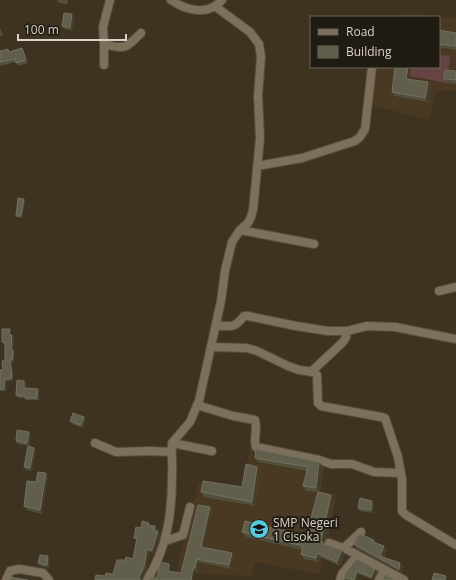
<svg xmlns="http://www.w3.org/2000/svg" width="456" height="580" viewBox="0 0 456 580" font-family="'Open Sans',sans-serif">
	<style>
		.built { fill: #493922 }
		.green { fill: #654443 }
		.lines { fill: none; stroke-linecap: round; stroke-linejoin: round }
		.minor-casing { stroke: #584d3e; stroke-width: 10 }
		.minor { stroke: #7c6f5c; stroke-width: 8 }
		.wall { fill: #52503c }
		.shaded-wall { fill: #443e2b }
		.building { fill: #615e4b; stroke: #74705e }
		.labels { text-anchor: middle; dominant-baseline: central; stroke-width: 4; stroke-linejoin: round; paint-order: stroke }
		.poi-label { font-size: 12px; fill: #dad2c8; stroke: #201b13; text-anchor: start }
	</style>
	<rect width="100%" height="100%" fill="#3e3221"/>
	<path class="built" d="M 407,13 L 413,15 L 456,18 L 456,91 L 436,91 L 429,120 L 368,104 L 374,67 L 439,67 L 439,17 L 407,17 Z
		M 251,445 L 325,459 L 321,491 L 337,495 L 320,574 L 254,562 L 252,576 L 176,573 L 199,482 L 242,490 Z"/>
	<path class="green" d="M 439,55 L 450,56 L 447,83 L 410,76 L 411,67 L 439,67 Z"/>
	<g class="lines">
		<defs>
			<path id="minor" d="M 110,0 L 103,27 L 104,44 C 125,50 126,48 141,33
				M 171,0 C 187,11 208,16 222,0
				M 104,65 L 104,44
				M 257,166 L 302,158 L 355,141 L 360,137 L 365,129 L 372,67
				M 240,230 L 314,244
				M 439,291 L 456,287
				M 216,325 C 231,327 235,328 244,316 L 248,316 L 296,326 L 328,331 L 347,331 L 367,326 L 395,327 L 456,339
				M 211,347 L 247,348 L 257,351 L 288,366 L 299,370 L 314,372 L 317,375 L 318,403 L 321,406 L 381,417 L 385,418 L 398,457 L 402,479 L 402,511 L 406,515 L 456,545
				M 311,372 L 343,342 L 346,337 L 347,331
				M 197,405 L 233,416 L 255,420 C 258,429 253,439 256,447 L 319,460 L 331,464 L 352,464 L 374,472 L 401,473
				M 95,443 L 116,452 L 151,451 L 171,452
				M 172,443 L 212,451
				M 165,541 L 183,535 L 190,507
				M 329,543 L 348,550 L 404,580
				M 344,548 L 361,532
				M 6,580 L 10,571 L 19,569 L 43,573 L 49,580
				M 147,580 C 167,548 172,514 172,477 C 173,465 171,454 172,443 L 190,422 L 199,401 L 221,301 L 225,271 L 232,242 L 240,230 L 248,223 L 251,217 L 253,210 L 255,190 L 260,138 L 258,96 L 261,57 L 259,44 L 250,32 L 216,7
				M 340,580 L 342,574 L 357,556
				M 379,580 L 384,570"/>
		</defs>
		<use href="#minor" class="minor-casing"/>
		<use href="#minor" class="minor"/>
	</g>
	<path class="wall" d="M 57,0 L 68,0 L 67,4 L 59,3 Z
		M 75,18 L 72,30 L 64,29 L 62,26 Z
		M 0,28 L 3,35 L 0,37 Z
		M 439,30 L 456,33 L 456,50 L 439,47 Z
		M 0,51 L 10,52 L 24,51 L 28,63 L 18,66 L 16,62 L 0,66 Z
		M 411,67 L 409,79 L 428,82 L 431,87 L 428,102 L 395,96 L 392,92 Z
		M 456,71 L 456,84 L 447,83 L 444,79 Z
		M 24,199 L 25,200 L 22,218 L 17,217 L 16,216 Z
		M 10,329 L 11,331 L 11,335 L 14,337 L 13,350 L 14,352 L 14,362 L 12,362 L 13,380 L 7,381 L 6,391 L 0,391 L 0,370 L 3,370 L 5,361 L 5,344 L 4,344 L 2,342 Z
		M 26,383 L 25,388 L 38,389 L 39,391 L 39,400 L 26,400 L 25,398 L 18,398 L 16,395 Z
		M 84,417 L 86,420 L 83,428 L 72,424 L 70,421 Z
		M 29,432 L 31,435 L 29,446 L 18,444 L 16,441 Z
		M 36,451 L 32,471 L 26,470 L 24,467 Z
		M 255,458 L 319,462 L 323,467 L 319,492 L 334,500 L 324,544 L 345,555 L 340,566 L 320,557 L 319,562 L 304,559 L 301,554 L 302,550 L 246,537 L 242,532 L 306,536 L 318,492 L 306,491 L 303,486 L 307,471 L 258,462 Z
		M 260,472 L 255,506 L 204,497 L 201,492 L 242,487 Z
		M 48,477 L 42,514 L 27,510 L 24,506 L 36,482 Z
		M 374,504 L 373,513 L 360,511 L 358,508 Z
		M 210,507 L 212,510 L 203,547 L 232,553 L 234,556 L 231,569 L 199,562 L 198,571 L 195,571 L 157,578 L 169,564 L 171,567 L 170,571 L 181,573 Z
		M 151,526 L 157,529 L 157,531 L 158,531 L 160,535 L 154,553 L 149,552 L 146,570 L 142,580 L 105,576 L 113,574 L 125,560 L 133,559 L 137,541 L 134,538 L 141,528 Z
		M 374,540 L 376,544 L 384,546 L 387,550 L 384,558 L 400,563 L 403,567 L 401,572 L 356,548 L 354,544 Z
		M 50,559 L 49,568 L 40,566 L 38,563 Z
		M 357,559 L 377,572 L 374,580 L 359,574 L 357,580 L 346,580 L 344,577 Z"/>
	<path class="shaded-wall" d="M 72,14 L 75,18 L 72,30 L 70,27 Z
		M 22,48 L 24,51 L 28,63 L 26,60 Z
		M 408,67 L 411,67 L 409,83 L 406,79 Z
		M 428,82 L 431,87 L 428,102 L 425,98 Z
		M 24,199 L 25,200 L 22,218 L 21,216 Z
		M 10,329 L 11,331 L 11,337 L 9,335 Z
		M 12,335 L 14,337 L 13,350 L 14,352 L 14,362 L 13,359 L 11,350 Z
		M 10,359 L 12,362 L 13,380 L 12,378 Z
		M 5,379 L 7,381 L 6,391 L 4,389 Z
		M 24,381 L 26,383 L 25,390 L 24,388 Z
		M 38,389 L 39,391 L 39,400 L 37,398 Z
		M 84,417 L 86,420 L 83,428 L 81,425 Z
		M 29,432 L 31,435 L 29,446 L 27,443 Z
		M 34,448 L 36,451 L 32,471 L 30,468 Z
		M 319,462 L 323,467 L 319,493 L 316,488 Z
		M 257,467 L 260,472 L 255,506 L 252,502 Z
		M 46,473 L 48,477 L 42,514 L 40,510 Z
		M 331,495 L 334,500 L 324,544 L 321,540 Z
		M 372,501 L 374,504 L 373,513 L 371,510 Z
		M 210,507 L 212,510 L 203,550 L 201,547 Z
		M 155,526 L 157,529 L 156,534 L 154,531 Z
		M 158,531 L 160,535 L 154,553 L 152,550 Z
		M 384,546 L 387,550 L 383,560 L 380,556 Z
		M 147,549 L 149,552 L 146,570 L 142,580 L 140,580 L 139,577 Z
		M 342,550 L 345,555 L 340,566 L 337,562 Z
		M 232,553 L 234,556 L 231,569 L 229,565 Z
		M 317,553 L 320,557 L 319,562 L 316,558 Z
		M 48,556 L 50,559 L 49,568 L 47,565 Z
		M 197,559 L 199,562 L 198,571 L 195,568 Z
		M 400,563 L 403,567 L 401,572 L 399,569 Z
		M 169,564 L 171,567 L 170,574 L 168,571 Z
		M 193,568 L 195,571 L 193,580 L 191,580 Z
		M 375,569 L 377,572 L 373,580 L 371,577 Z
		M 357,571 L 359,574 L 357,580 L 354,580 Z
		M 446,576 L 447,578 L 447,580 L 445,580 Z"/>
	<path class="building" d="M 64,13 L 72,14 L 70,27 L 62,26 Z
		M 439,30 L 456,33 L 456,46 L 439,44 Z
		M 22,48 L 26,60 L 16,63 L 15,59 L 0,62 L 0,51 L 8,49 L 9,52 Z
		M 395,67 L 408,67 L 406,79 L 428,82 L 425,98 L 392,92 Z
		M 445,70 L 456,71 L 456,80 L 444,79 Z
		M 18,198 L 24,199 L 21,216 L 16,216 Z
		M 2,329 L 10,329 L 9,335 L 12,335 L 11,350 L 13,350 L 13,359 L 10,359 L 12,378 L 5,379 L 4,389 L 0,389 L 0,370 L 3,370 L 2,361 L 5,361 L 5,342 L 2,342 Z
		M 17,380 L 24,381 L 24,388 L 38,389 L 37,398 L 25,398 L 25,396 L 16,395 Z
		M 73,413 L 84,417 L 81,425 L 70,421 Z
		M 17,430 L 29,432 L 27,443 L 16,441 Z
		M 28,446 L 34,448 L 30,468 L 24,467 Z
		M 256,449 L 319,462 L 316,488 L 303,486 L 308,467 L 255,458 Z
		M 246,464 L 257,467 L 252,502 L 201,492 L 203,481 L 242,487 Z
		M 38,472 L 46,473 L 40,510 L 24,506 L 27,481 L 36,482 Z
		M 318,492 L 331,495 L 321,540 L 324,544 L 342,550 L 337,562 L 317,553 L 316,558 L 301,554 L 303,546 L 242,532 L 245,521 L 306,536 Z
		M 360,498 L 372,501 L 371,510 L 358,508 Z
		M 198,505 L 210,507 L 201,547 L 232,553 L 229,565 L 197,559 L 195,568 L 193,568 L 191,580 L 149,580 L 151,577 L 157,578 L 160,562 L 169,564 L 168,571 L 181,573 Z
		M 142,521 L 149,523 L 148,525 L 155,526 L 154,531 L 158,531 L 152,550 L 147,549 L 144,567 L 139,577 L 140,580 L 95,580 L 96,575 L 105,576 L 106,573 L 111,574 L 113,574 L 117,560 L 125,560 L 126,557 L 133,559 L 137,538 L 134,538 L 136,527 L 141,528 Z
		M 360,534 L 374,540 L 373,542 L 384,546 L 380,556 L 400,563 L 399,569 L 354,544 L 357,537 Z
		M 40,555 L 48,556 L 47,565 L 38,563 Z
		M 357,559 L 375,569 L 371,577 L 357,571 L 354,580 L 344,577 L 346,572 Z
		M 434,573 L 446,576 L 445,580 L 432,580 Z
		M 385,575 L 395,580 L 382,580 Z
		M 10,577 L 28,580 L 10,580 Z"/>
	<defs>
		<symbol id="school-disc" viewBox="-11 -11 22 22"><circle r="9.5" fill="#55cade" stroke="#201b13"/><path d="M0-5L7-2L0 1L-7-2ZM-4 1L0 2.5L4 1V4Q0 6-4 4Z" fill="#111"/></symbol>
	</defs>
	<g fill-rule="evenodd">
		<use href="#school-disc" x="248" y="518" width="22" height="22"/>
	</g>
	<g class="labels">
		<g class="poi-label">
			<text x="273" y="522">SMP Negeri<tspan x="273" dy="14">1 Cisoka</tspan></text>
		</g>
	</g>
	<rect x="310" y="16" width="130" height="52" fill="#201b13" stroke="#6a645b"/>
	<rect x="318" y="29" width="20" height="6" fill="#7c6f5c" stroke="#6a645b"/>
	<text x="346" y="36" font-size="12" fill="#dad2c8">Road</text>
	<rect x="318" y="46" width="20" height="12" fill="#615e4b" stroke="#6a645b"/>
	<text x="346" y="56" font-size="12" fill="#dad2c8">Building</text>
	<path d="M18 34v6h108v-6" fill="none" stroke="#dad2c8" stroke-width="2"/>
	<text x="24" y="34" font-size="12" fill="#dad2c8" stroke="#201b13" stroke-width="3" paint-order="stroke">100 m</text>
</svg>
